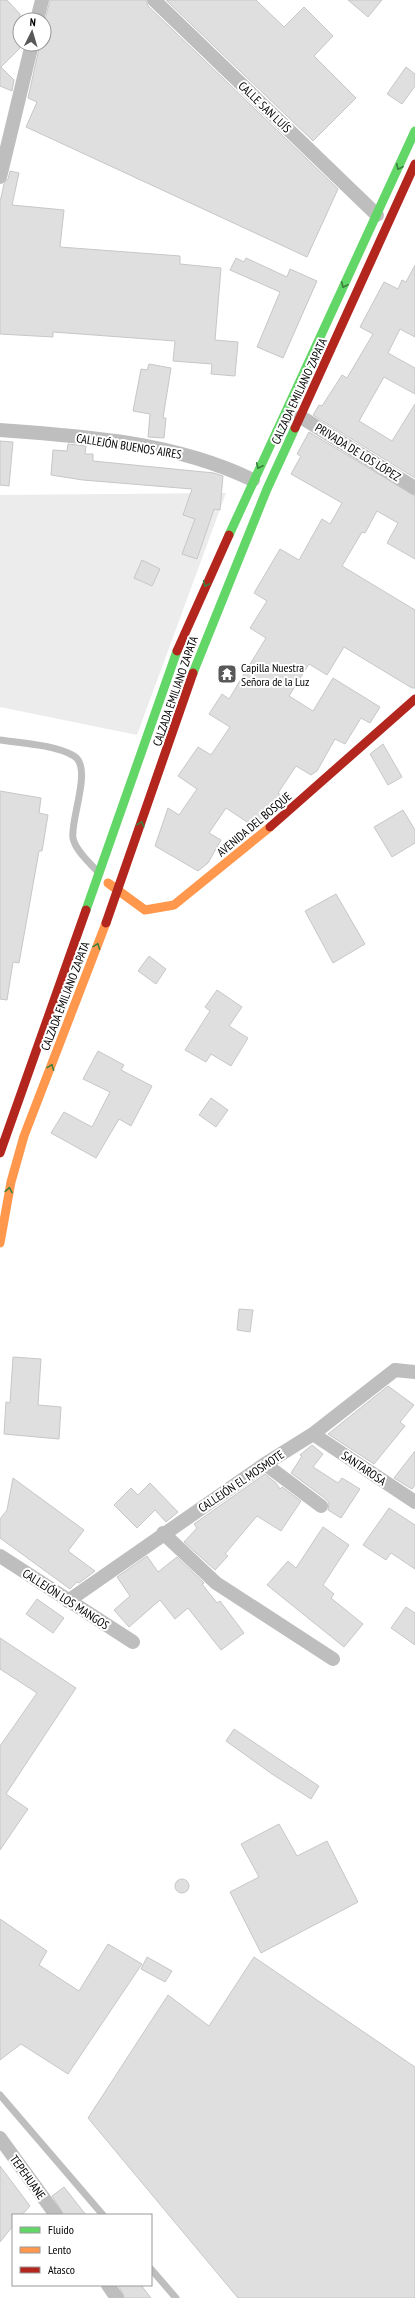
<svg xmlns="http://www.w3.org/2000/svg" width="415" height="2298" viewBox="0 0 415 2298" font-family="'PT Sans Narrow',sans-serif">
	<style>
		.green { fill: #ececec }
		.building { fill: #dfdfdf; stroke: #c7c7c7 }
		.lines { fill: none; stroke-linecap: round; stroke-linejoin: round }
		.lane { stroke: #bebebe; stroke-width: 7 }
		.street { stroke: #bebebe; stroke-width: 14 }
		.fast { stroke: #63d668; stroke-width: 9 }
		.slow { stroke: #ff974d; stroke-width: 9 }
		.jam { stroke: #b3261e; stroke-width: 9 }
		.oneway { stroke: #3b803e }
		.labels { text-anchor: middle; dominant-baseline: central; stroke-width: 4; stroke-linejoin: round; paint-order: stroke }
		.street-label { font-size: 12px; fill: #000; stroke: #fff }
		.poi-label { font-size: 12px; fill: #000; stroke: #fff; text-anchor: start }
	</style>
	<rect width="100%" height="100%" fill="#fff"/>
	<path class="green" d="M 226,493 L 137,735 L 0,707 L 0,495 Z"/>
	<path class="building" d="M 0,0 L 7,0 L 20,14 L 20,48 L 1,67 L 14,80 L 12,91 L 0,86 Z
		M 50,0 L 146,0 L 148,6 L 338,189 L 307,257 L 26,127 L 37,102 L 28,98 L 40,44 L 44,44 L 44,24 Z
		M 166,0 L 256,0 L 284,27 L 304,7 L 333,36 L 314,56 L 356,98 L 313,141 Z
		M 348,0 L 382,0 L 368,17 Z
		M 406,67 L 415,74 L 415,86 L 402,104 L 387,94 Z
		M 10,171 L 19,173 L 12,205 L 64,210 L 60,247 L 180,256 L 180,264 L 221,268 L 215,340 L 238,342 L 235,376 L 211,374 L 212,364 L 173,361 L 175,341 L 53,332 L 53,337 L 0,334 L 0,202 L 4,184 L 8,179 Z
		M 236,258 L 244,262 L 246,258 L 287,277 L 290,269 L 317,281 L 283,358 L 257,347 L 280,292 L 230,270 Z
		M 415,265 L 415,337 L 400,329 L 388,353 L 415,368 L 415,394 L 384,377 L 359,421 L 392,441 L 415,404 L 415,478 L 313,415 L 319,405 L 322,406 L 342,375 L 347,378 L 373,334 L 360,327 L 384,282 L 398,289 L 402,280 L 406,282 Z
		M 149,364 L 171,368 L 163,418 L 166,418 L 164,438 L 148,437 L 150,414 L 133,411 L 141,369 L 147,370 Z
		M 309,432 L 415,496 L 415,559 L 387,543 L 398,523 L 377,511 L 365,533 L 362,532 L 342,566 L 415,610 L 415,688 L 412,688 L 344,647 L 327,675 L 309,664 L 289,696 L 313,711 L 333,678 L 380,707 L 370,723 L 361,718 L 345,744 L 335,739 L 317,771 L 311,775 L 296,766 L 278,793 L 284,797 L 278,804 L 253,826 L 226,808 L 209,833 L 221,840 L 208,863 L 198,871 L 155,846 L 168,808 L 179,815 L 197,789 L 178,776 L 198,747 L 211,755 L 230,727 L 209,714 L 222,694 L 229,699 L 266,638 L 250,628 L 267,601 L 254,593 L 280,549 L 299,560 L 322,519 L 330,524 L 342,503 L 291,474 L 301,456 L 297,454 Z
		M 0,441 L 13,442 L 9,486 L 0,485 Z
		M 68,444 L 86,446 L 85,454 L 93,454 L 93,461 L 214,473 L 223,476 L 220,510 L 214,509 L 197,559 L 182,554 L 195,519 L 183,515 L 192,489 L 83,480 L 51,475 L 53,450 L 67,451 Z
		M 142,560 L 160,569 L 152,586 L 134,578 Z
		M 383,744 L 402,777 L 388,785 L 370,754 Z
		M 0,791 L 41,798 L 39,813 L 48,815 L 42,851 L 39,851 L 19,963 L 13,962 L 7,1000 L 0,999 Z
		M 403,810 L 415,830 L 415,843 L 392,857 L 374,827 Z
		M 336,894 L 365,944 L 333,963 L 305,911 Z
		M 149,956 L 166,969 L 156,984 L 138,971 Z
		M 217,990 L 242,1007 L 229,1026 L 248,1038 L 231,1066 L 211,1054 L 206,1062 L 185,1050 L 210,1011 L 205,1007 Z
		M 98,1051 L 124,1065 L 121,1070 L 152,1086 L 131,1126 L 119,1119 L 96,1158 L 51,1133 L 64,1112 L 92,1127 L 110,1092 L 83,1079 Z
		M 211,1098 L 228,1110 L 216,1127 L 199,1115 Z
		M 239,1309 L 253,1310 L 250,1332 L 237,1330 Z
		M 13,1357 L 41,1359 L 38,1405 L 61,1407 L 59,1439 L 4,1434 L 6,1402 L 10,1403 Z
		M 388,1386 L 414,1405 L 400,1422 L 405,1426 L 374,1464 L 328,1434 Z
		M 312,1445 L 323,1454 L 313,1467 L 338,1483 L 342,1478 L 360,1489 L 341,1518 L 328,1510 L 329,1503 L 326,1499 L 291,1473 L 302,1456 L 300,1455 Z
		M 415,1451 L 415,1485 L 412,1489 L 394,1478 Z
		M 265,1474 L 276,1483 L 280,1489 L 282,1487 L 301,1501 L 281,1531 L 257,1516 L 225,1554 L 228,1556 L 215,1570 L 184,1542 L 197,1528 L 194,1524 Z
		M 13,1478 L 84,1530 L 68,1551 L 95,1571 L 79,1583 L 77,1582 L 70,1589 L 0,1538 L 0,1519 L 7,1510 Z
		M 150,1483 L 178,1512 L 166,1522 L 155,1510 L 137,1528 L 114,1505 L 131,1488 L 138,1495 Z
		M 389,1508 L 415,1525 L 415,1569 L 391,1553 L 386,1560 L 363,1545 Z
		M 323,1527 L 349,1545 L 323,1585 L 334,1594 L 331,1598 L 363,1624 L 344,1647 L 267,1585 L 288,1561 L 296,1568 Z
		M 147,1556 L 158,1572 L 177,1557 L 204,1583 L 202,1584 L 217,1603 L 220,1601 L 244,1633 L 221,1650 L 188,1608 L 175,1619 L 160,1600 L 129,1627 L 114,1610 L 130,1596 L 117,1577 Z
		M 37,1599 L 64,1618 L 53,1633 L 26,1614 Z
		M 406,1607 L 415,1613 L 415,1645 L 391,1628 Z
		M 0,1638 L 76,1688 L 6,1794 L 28,1809 L 0,1850 L 0,1746 L 37,1693 L 0,1669 Z
		M 234,1729 L 319,1786 L 311,1799 L 272,1774 L 226,1741 Z
		M 279,1824 L 297,1856 L 327,1841 L 358,1902 L 261,1953 L 230,1892 L 259,1877 L 241,1844 Z
		M175 1886a7 7 0 1 1 14 0a7 7 0 1 1-14 0Z
		M 0,1919 L 47,1951 L 39,1965 L 79,1991 L 108,1944 L 142,1964 L 68,2074 L 21,2044 L 0,2060 Z
		M 147,1957 L 172,1971 L 165,1982 L 141,1969 Z
		M 254,1957 L 415,2067 L 415,2298 L 238,2298 L 88,2118 L 168,1995 L 209,2026 Z
		M 0,2166 L 30,2206 L 22,2215 L 13,2215 L 13,2226 L 0,2242 Z
		M 64,2187 L 86,2215 L 64,2215 L 52,2196 Z
		M 118,2285 L 141,2285 L 151,2298 L 125,2298 Z"/>
	<g class="lines">
		<path class="lane" d="M 0,740 C 21,743 56,745 74,756 C 93,767 70,820 73,838 C 75,850 89,862 96,870
			M 0,2095 L 103,2215
			M 151,2269 L 176,2298"/>
		<path class="street" d="M 154,0 L 377,215
			M 37,20 L 42,0
			M 0,177 L 32,44
			M 301,417 L 415,488
			M 0,430 C 85,436 175,442 253,480
			M 313,1434 L 415,1502
			M 265,1464 L 321,1506
			M 163,1533 L 216,1583 L 333,1659
			M 0,1556 L 133,1642
			M 68,1601 L 265,1464 L 313,1434 L 395,1370 L 415,1372
			M 0,2138 L 56,2215
			M 108,2285 L 117,2298"/>
		<path class="fast" d="M 229,535 L 415,131
			M 193,673 L 267,489 L 295,428
			M 86,910 L 177,651"/>
		<path class="slow" d="M 108,883 L 145,910 L 174,905 L 270,827
			M 0,1243 L 11,1182 L 24,1136 L 106,923"/>
		<path class="jam" d="M 295,428 L 415,164
			M 177,651 L 229,535
			M 270,827 L 415,699
			M 106,923 L 193,673
			M 0,1153 L 86,910"/>
	</g>
	<defs><path id="oneway-chevron" d="M-2-3.5L2.5 0L-2 3.5" fill="none" stroke-width="1.6" stroke-linecap="round" stroke-linejoin="round"/></defs>
	<g class="oneway">
		<use href="#oneway-chevron" transform="translate(399 167) rotate(115)"/>
		<use href="#oneway-chevron" transform="translate(344 285) rotate(115)"/>
		<use href="#oneway-chevron" transform="translate(259 466) rotate(115)"/>
		<use href="#oneway-chevron" transform="translate(206 584) rotate(114)"/>
		<use href="#oneway-chevron" transform="translate(141 824) rotate(-71)"/>
		<use href="#oneway-chevron" transform="translate(97 946) rotate(-69)"/>
		<use href="#oneway-chevron" transform="translate(51 1067) rotate(-69)"/>
		<use href="#oneway-chevron" transform="translate(9 1190) rotate(-80)"/>
	</g>
	<defs>
		<symbol id="temple-square" viewBox="-11 -11 22 22"><rect x="-9" y="-9" width="18" height="18" rx="4" fill="#595959" stroke="#fff"/><path d="M0-6L5-2H3V0L6.5 2.5H4V6H1.5V3h-3V6H-4V2.5H-6.5L-3 0V-2H-5Z" fill="#fff"/></symbol>
	</defs>
	<g fill-rule="evenodd">
		<use href="#temple-square" x="216" y="663" width="22" height="22"/>
	</g>
	<g class="labels">
		<g class="street-label">
			<text transform="translate(265 107) rotate(44)">CALLE SAN LUÍS</text>
			<text transform="translate(299 391) rotate(-65)">CALZADA EMILIANO ZAPATA</text>
			<text transform="translate(129 446) rotate(9)">CALLEJÓN BUENOS AIRES</text>
			<text transform="translate(358 452) rotate(32)">PRIVADA DE LOS LÓPEZ</text>
			<text transform="translate(175 691) rotate(-71)">CALZADA EMILIANO ZAPATA</text>
			<text transform="translate(254 824) rotate(-40)">AVENIDA DEL BOSQUE</text>
			<text transform="translate(65 996) rotate(-69)">CALZADA EMILIANO ZAPATA</text>
			<text transform="translate(364 1468) rotate(34)">SANTAROSA</text>
			<text transform="translate(241 1481) rotate(-34)">CALLEJÓN EL MOSMOTE</text>
			<text transform="translate(66 1599) rotate(33)">CALLEJÓN LOS MANGOS</text>
			<text transform="translate(28 2177) rotate(54)">TEPEHUANE</text>
		</g>
		<g class="poi-label">
			<text x="241" y="667">Capilla Nuestra<tspan x="241" dy="14">Señora de la Luz</tspan></text>
		</g>
	</g>
	<rect x="12" y="2214" width="140" height="72" fill="#ffffff" stroke="#999999"/>
	<rect x="20" y="2227" width="20" height="6" fill="#63d668" stroke="#999999"/>
	<text x="48" y="2234" font-size="12" fill="#000000">Fluido</text>
	<rect x="20" y="2247" width="20" height="6" fill="#ff974d" stroke="#999999"/>
	<text x="48" y="2254" font-size="12" fill="#000000">Lento</text>
	<rect x="20" y="2267" width="20" height="6" fill="#b3261e" stroke="#999999"/>
	<text x="48" y="2274" font-size="12" fill="#000000">Atasco</text>
	<g transform="translate(32 32) rotate(5)"><circle r="19" fill="#ffffff" stroke="#999999"/>
	<path d="M0-3L7 15L0 10L-7 15Z" fill="#595959"/>
	<text y="-6" font-size="11" font-weight="bold" text-anchor="middle" fill="#000000">N</text>
	</g>
</svg>
